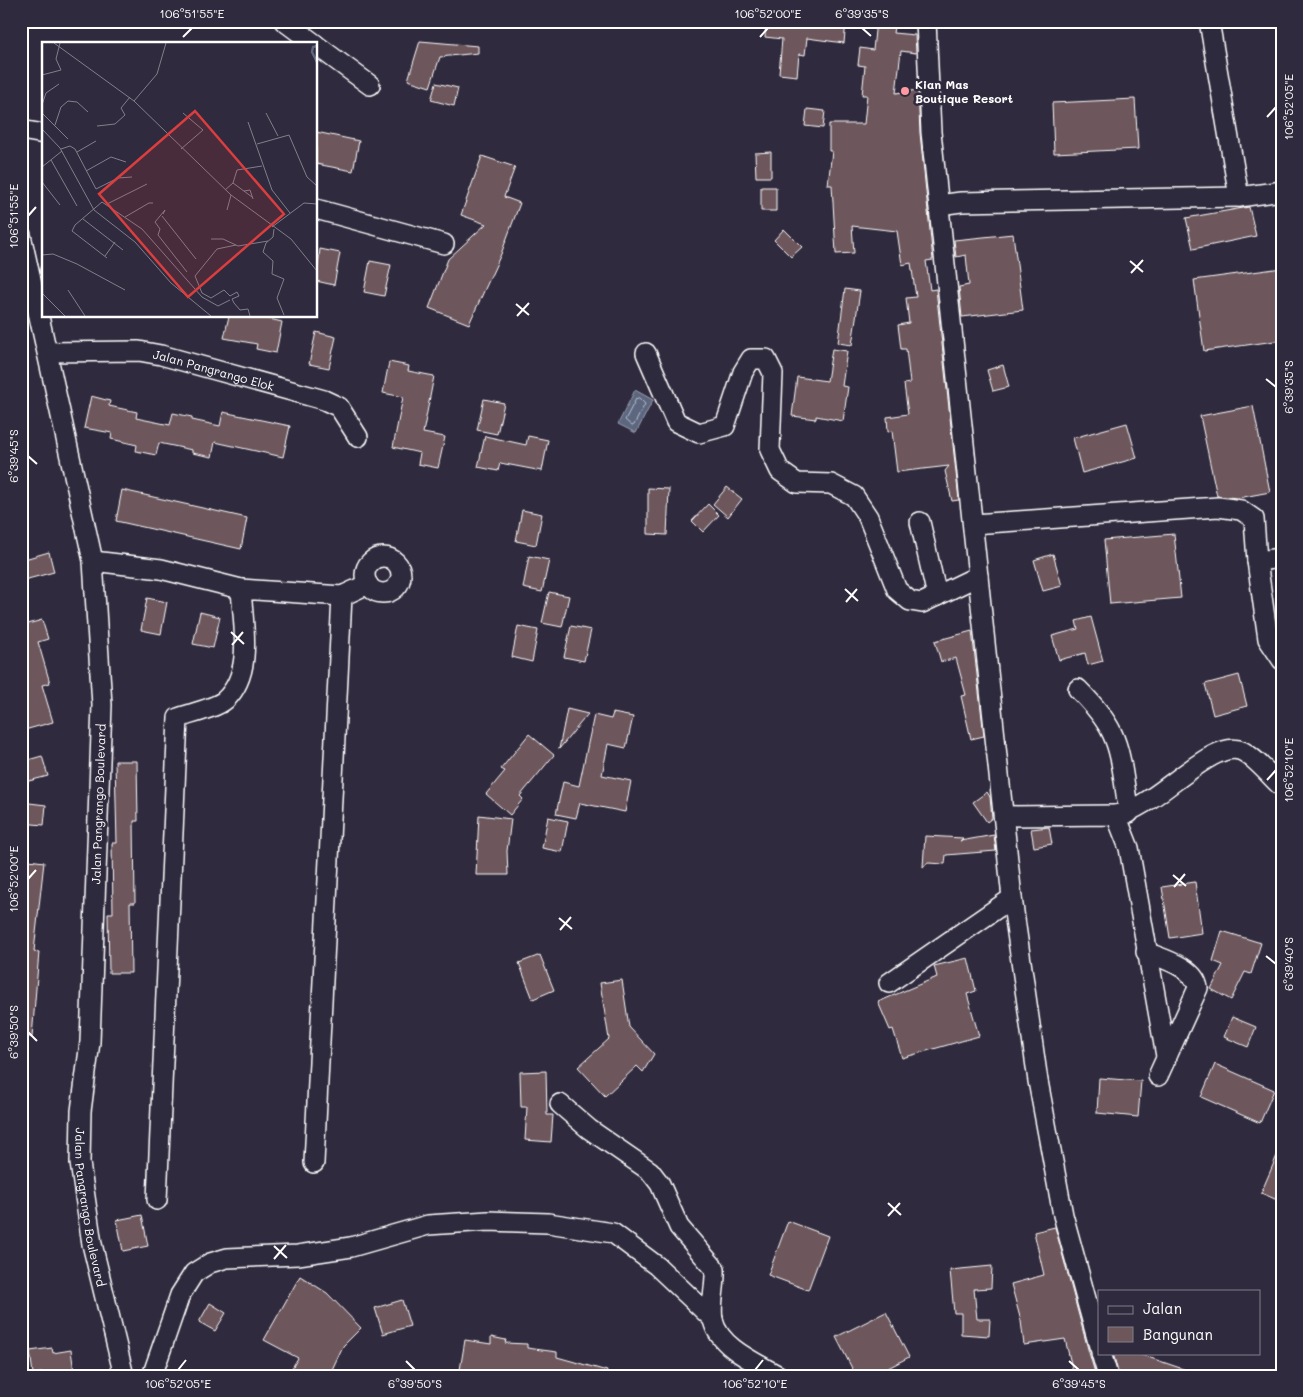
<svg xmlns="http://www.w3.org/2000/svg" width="1303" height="1397" viewBox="0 0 1303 1397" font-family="Mali,sans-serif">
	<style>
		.water { fill: #5b667f; stroke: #9da3b2 }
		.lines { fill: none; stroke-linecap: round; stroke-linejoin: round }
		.shore { stroke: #bdc2cc; stroke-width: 1 }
		.building { fill: #6d575b; stroke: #fff }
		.minor-casing { stroke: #fff; stroke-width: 22 }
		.minor { stroke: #2f2a3d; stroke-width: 19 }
		.ticks { fill: none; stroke: #fff; stroke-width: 2 }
		.poi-dot { fill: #ff9aa2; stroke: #2f2a3d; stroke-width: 2 }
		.labels { text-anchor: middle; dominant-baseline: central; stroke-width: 5; stroke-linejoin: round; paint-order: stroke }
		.poi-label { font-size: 12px; font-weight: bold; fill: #fff; stroke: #2f2a3d; text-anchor: start }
		.street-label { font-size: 12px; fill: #fff; stroke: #2f2a3d }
		.inset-river { fill: none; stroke: #5b667f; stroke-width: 2.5 }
		.inset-road { fill: none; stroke: #827f8b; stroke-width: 1 }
		.view { fill: #da3e3e; fill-opacity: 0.15; stroke: #da3e3e; stroke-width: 2.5 }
		.inset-edge { fill: none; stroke: #fff; stroke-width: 2.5 }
		.neatline { fill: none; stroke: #fff; stroke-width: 2 }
		.ticks-label { font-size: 12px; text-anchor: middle; fill: #fff }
	</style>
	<rect width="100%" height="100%" fill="#2f2a3d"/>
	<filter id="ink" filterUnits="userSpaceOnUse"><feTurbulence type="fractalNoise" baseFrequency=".02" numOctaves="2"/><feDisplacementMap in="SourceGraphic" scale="10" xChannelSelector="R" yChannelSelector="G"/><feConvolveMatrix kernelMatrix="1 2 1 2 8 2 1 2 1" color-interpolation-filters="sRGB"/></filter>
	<g filter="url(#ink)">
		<path class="water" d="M 635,390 L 653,400 L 636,433 L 618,424 Z"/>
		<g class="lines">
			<path class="shore" d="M 639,398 L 645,404 L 634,425 L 632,426 L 625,420 L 636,399 Z"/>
		</g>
		<path class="building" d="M 766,21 L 846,21 L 844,43 L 807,38 L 805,55 L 799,54 L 797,76 L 779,74 L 782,39 L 765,37 Z
			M 876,21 L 895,21 L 893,33 L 915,35 L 916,53 L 901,51 L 896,93 L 918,90 L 920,133 L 933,260 L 926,261 L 930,290 L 936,289 L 959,500 L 952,501 L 945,471 L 949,466 L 897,472 L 892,431 L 888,432 L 887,417 L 908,414 L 904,384 L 910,383 L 906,349 L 901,349 L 898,325 L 909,323 L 906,298 L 916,297 L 911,263 L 902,265 L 897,231 L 852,226 L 854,253 L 836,254 L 832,185 L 828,185 L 832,151 L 829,151 L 829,124 L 864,124 L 867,95 L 862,95 L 865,66 L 858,65 L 860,48 L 873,50 Z
			M 420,41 L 478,46 L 478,53 L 440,57 L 430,87 L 408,80 Z
			M 436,83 L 458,88 L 454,106 L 431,100 Z
			M 1135,99 L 1138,149 L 1054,153 L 1052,103 Z
			M 807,109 L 825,111 L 823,128 L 805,126 Z
			M 316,132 L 359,141 L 353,171 L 316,164 Z
			M 771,152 L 771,177 L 756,177 L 755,153 Z
			M 482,156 L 515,167 L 504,197 L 520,203 L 501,254 L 469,324 L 429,308 L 448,259 L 486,224 L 461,215 Z
			M 761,187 L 776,187 L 776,211 L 761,211 Z
			M 1249,207 L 1256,236 L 1193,249 L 1186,218 Z
			M 784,229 L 802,247 L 791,257 L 774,240 Z
			M 1013,234 L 1023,310 L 962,317 L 959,287 L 969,285 L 966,255 L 956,257 L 954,240 Z
			M 320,249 L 340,253 L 334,285 L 316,281 Z
			M 370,261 L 391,265 L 384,296 L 364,292 Z
			M 1282,268 L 1282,340 L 1204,351 L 1194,280 Z
			M 845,289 L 860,291 L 852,345 L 838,343 Z
			M 229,316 L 257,316 L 282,322 L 276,353 L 256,349 L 257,344 L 224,338 Z
			M 316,332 L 336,337 L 329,368 L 309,364 Z
			M 832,349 L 847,351 L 842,386 L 848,387 L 843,421 L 816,416 L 816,419 L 792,416 L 797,377 L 827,381 Z
			M 389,362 L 409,366 L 408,371 L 434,376 L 423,433 L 445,437 L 438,468 L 418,464 L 420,453 L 393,447 L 403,397 L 383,393 Z
			M 1003,365 L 1009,387 L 993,391 L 987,370 Z
			M 91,396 L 110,401 L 109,406 L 137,412 L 136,418 L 170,425 L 173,413 L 192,417 L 192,420 L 220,426 L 223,412 L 290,426 L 283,457 L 215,442 L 212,457 L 192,453 L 192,450 L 159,443 L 156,455 L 136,451 L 137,445 L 111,439 L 112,433 L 84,428 Z
			M 484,399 L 504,403 L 497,434 L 477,430 Z
			M 1253,406 L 1270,492 L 1238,498 L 1217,496 L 1200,416 Z
			M 1127,423 L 1137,458 L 1082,473 L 1073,438 Z
			M 485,436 L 526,445 L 528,436 L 548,440 L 542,471 L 500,463 L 498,471 L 478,467 Z
			M 727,487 L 742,499 L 728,517 L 713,504 Z
			M 648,488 L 669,489 L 667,535 L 648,534 Z
			M 122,490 L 247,518 L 241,549 L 116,521 Z
			M 708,504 L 719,515 L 703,532 L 692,521 Z
			M 522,510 L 542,514 L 536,545 L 516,541 Z
			M 1174,534 L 1181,598 L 1110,604 L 1104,540 Z
			M 49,552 L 54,572 L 24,580 L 21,560 Z
			M 1053,554 L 1062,586 L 1043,591 L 1034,560 Z
			M 529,556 L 549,560 L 542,592 L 523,588 Z
			M 549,592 L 569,596 L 562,627 L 542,623 Z
			M 147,598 L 167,602 L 161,634 L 141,630 Z
			M 200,612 L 220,617 L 213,648 L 193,644 Z
			M 1091,617 L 1103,661 L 1088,665 L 1085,653 L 1059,660 L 1052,636 L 1078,629 L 1076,621 Z
			M 42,620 L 48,639 L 38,642 L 50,683 L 42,685 L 53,722 L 21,731 L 21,626 Z
			M 518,626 L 538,630 L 532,662 L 512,657 Z
			M 571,626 L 591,630 L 584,661 L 564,657 Z
			M 972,631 L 984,736 L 971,739 L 961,696 L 966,695 L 956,658 L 941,662 L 935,641 Z
			M 1239,675 L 1247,706 L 1213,715 L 1205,684 Z
			M 567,709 L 588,714 L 559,749 Z
			M 613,713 L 633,717 L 626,748 L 608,744 L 602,775 L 631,781 L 625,812 L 580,803 L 576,818 L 556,814 L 563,782 L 579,786 L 594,715 L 611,719 Z
			M 529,734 L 554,755 L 520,796 L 523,799 L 510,815 L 486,794 L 505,771 L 501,769 Z
			M 42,756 L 48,776 L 21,783 L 21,762 Z
			M 115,761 L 137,761 L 138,821 L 134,821 L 135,903 L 130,903 L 131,973 L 109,973 L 108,913 L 113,913 L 112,843 L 117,843 Z
			M 987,792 L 990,797 L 992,818 L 987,822 L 973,802 Z
			M 21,802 L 46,805 L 44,825 L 21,823 Z
			M 479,815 L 511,819 L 507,851 L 508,875 L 476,875 Z
			M 548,817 L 568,821 L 562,852 L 542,848 Z
			M 1049,827 L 1052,844 L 1034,847 L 1031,829 Z
			M 994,835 L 996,851 L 946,855 L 945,864 L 928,863 L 923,867 L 925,836 L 963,838 L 960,841 Z
			M 21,859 L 44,862 L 34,951 L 39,952 L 32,1037 L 21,1037 Z
			M 1195,882 L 1202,933 L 1170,938 L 1162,887 Z
			M 1222,931 L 1261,943 L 1251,974 L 1245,972 L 1231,1000 L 1211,989 L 1223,965 L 1213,961 Z
			M 540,955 L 554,990 L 533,999 L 519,963 Z
			M 968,958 L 976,991 L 967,994 L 979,1036 L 902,1058 L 893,1029 L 890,1030 L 878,1002 L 937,977 L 934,966 Z
			M 622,980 L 629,1027 L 654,1054 L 643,1072 L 637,1066 L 605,1096 L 578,1067 L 609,1039 L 600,983 Z
			M 1232,1017 L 1256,1027 L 1248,1047 L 1224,1037 Z
			M 1215,1064 L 1274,1090 L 1260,1123 L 1201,1097 Z
			M 546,1071 L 547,1115 L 553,1115 L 551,1142 L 525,1140 L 527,1107 L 521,1107 L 520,1072 Z
			M 1099,1078 L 1141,1081 L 1138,1117 L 1097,1113 Z
			M 1282,1144 L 1282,1202 L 1261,1193 Z
			M 142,1215 L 148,1246 L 123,1251 L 117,1220 Z
			M 788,1221 L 828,1236 L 808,1290 L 768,1275 Z
			M 1055,1227 L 1088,1349 L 1096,1376 L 1074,1376 L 1065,1339 L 1024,1345 L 1021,1321 L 1011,1284 L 1044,1275 L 1034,1232 Z
			M 992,1266 L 991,1288 L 974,1289 L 977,1319 L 990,1319 L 989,1336 L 961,1334 L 961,1313 L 954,1313 L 950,1270 Z
			M 300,1276 L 327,1293 L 361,1328 L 343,1346 L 329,1376 L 287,1376 L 298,1358 L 264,1340 Z
			M 402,1300 L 410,1326 L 383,1334 L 375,1308 Z
			M 210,1303 L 226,1313 L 215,1331 L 199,1322 Z
			M 886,1312 L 909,1357 L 873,1376 L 856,1376 L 836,1337 Z
			M 491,1337 L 506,1340 L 505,1343 L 527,1344 L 527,1348 L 557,1352 L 557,1357 L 607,1371 L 606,1376 L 459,1376 L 465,1340 L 491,1344 Z
			M 52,1348 L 53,1353 L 71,1350 L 74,1372 L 60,1374 L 59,1371 L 33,1374 L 30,1351 Z
			M 1113,1353 L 1136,1353 L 1195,1373 L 1195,1376 L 1119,1376 Z"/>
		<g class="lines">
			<defs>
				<g id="minor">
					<path d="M 284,21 L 315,44"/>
					<path d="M 926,21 L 931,132 L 1012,898 L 1038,1081 L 1063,1215 L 1099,1346"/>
					<path d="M 316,45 L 370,85"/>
					<path d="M 21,130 L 44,134"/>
					<path d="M 1239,197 L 1282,191"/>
					<path d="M 939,205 L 961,202 L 1239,197 L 1209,21"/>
					<path d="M 316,209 L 444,244"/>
					<path id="s1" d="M 21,235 L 93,561 L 102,705 L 90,1042 L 81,1111 L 80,1163 L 92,1244 L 124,1376"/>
					<path id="s2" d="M 48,352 L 139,351 L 161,355 L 324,400 L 339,407 L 358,437"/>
					<path d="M 646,353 L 676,422 L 699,433 L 725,426 L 743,372 L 751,359 L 766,359 L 773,373 L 770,450 L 780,471 L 797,483 L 831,484 L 854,496 L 868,517 L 897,590 L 910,601 L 922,603 L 978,576"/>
					<path d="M 920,522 L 937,596"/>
					<path d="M 973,524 L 1218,507 L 1241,510 L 1254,519 L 1257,561 L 1282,558"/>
					<circle cx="383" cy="575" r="18"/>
					<path d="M 93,561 L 161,569 L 241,589"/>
					<path d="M 1257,561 L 1268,639 L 1282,660"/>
					<path d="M 1078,689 C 1091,702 1104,716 1112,733 C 1123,756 1124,787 1129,813"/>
					<path d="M 1116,815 C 1155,809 1212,737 1242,751 C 1256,758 1270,776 1282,787"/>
					<path d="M 1004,816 L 1116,815 L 1129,848 L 1166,1056"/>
					<path d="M 1146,952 C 1163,959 1195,967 1198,988 L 1158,1076"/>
					<path d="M 889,983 L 1012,898"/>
					<path d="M 560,1104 L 589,1129 L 650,1171 L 660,1184 L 679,1227 L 715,1269 C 716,1286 710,1304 713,1320 C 719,1348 757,1363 779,1376"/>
					<path d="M 314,1163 L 342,596"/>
					<path d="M 157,1200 L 178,718 C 189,714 216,708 225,700 C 254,673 243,625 241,589 L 342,596 L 368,584"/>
					<path d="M 1101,1353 L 1108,1376"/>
					<path d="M 152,1376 L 180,1295 L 194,1273 L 210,1263 L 227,1258 L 298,1255 L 351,1247 L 428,1225 L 488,1221 L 548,1223 L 613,1233 L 657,1266 L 713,1319"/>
				</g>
			</defs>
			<use href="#minor" class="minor-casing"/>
			<use href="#minor" class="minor"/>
		</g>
	</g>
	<path class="ticks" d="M 862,28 L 871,36M 183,37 L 192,28M 760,37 L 768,28M 1267,117 L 1276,107M 28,216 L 36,207M 1130,261 L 1143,272M 1131,273 L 1143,260M 516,304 L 529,315M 517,316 L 529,303M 1266,379 L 1276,387M 28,456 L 37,464M 845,589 L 858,601M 846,602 L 857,589M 231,632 L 244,644M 232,645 L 243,632M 1267,780 L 1276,770M 1173,875 L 1186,886M 28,879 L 36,870M 1174,887 L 1185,874M 559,918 L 572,929M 560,930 L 571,917M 1266,956 L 1276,964M 28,1032 L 37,1041M 888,1203 L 901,1215M 888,1216 L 900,1203M 274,1246 L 287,1258M 274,1259 L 286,1245M 406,1361 L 415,1370M 1069,1361 L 1079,1370M 178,1370 L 186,1360M 755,1370 L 763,1360"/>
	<circle class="poi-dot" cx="905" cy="91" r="5"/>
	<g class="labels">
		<g class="poi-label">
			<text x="915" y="84">Kian Mas<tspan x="915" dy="14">Boutique Resort</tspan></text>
		</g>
		<g class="street-label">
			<text stroke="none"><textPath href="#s2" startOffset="168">Jalan Pangrango Elok</textPath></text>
			<text transform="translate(98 804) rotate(-88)">Jalan Pangrango Boulevard</text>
			<text stroke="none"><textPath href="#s1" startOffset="982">Jalan Pangrango Boulevard</textPath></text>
		</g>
	</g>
	<g transform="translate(42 42)">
		<rect width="275" height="275" fill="#2f2a3d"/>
		<path class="inset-river" d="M 275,4 L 271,5 L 270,10 L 275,20"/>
		<path class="inset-road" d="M 12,1 L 92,59 L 189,153 L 249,197 L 275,229M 0,33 L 19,28 L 14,17 L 18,1M 92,59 L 115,32 L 124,1M 0,63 L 4,51 L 17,42M 0,71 L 26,97M 224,71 L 236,94M 206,80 L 230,148 L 248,171M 13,83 L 19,65 L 26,59 L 35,60 L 46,70M 55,84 L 73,82 L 83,73 L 79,66 L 88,55M 0,87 L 18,106 L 52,168 L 93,200 L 129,241 L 169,274M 215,102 L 247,93 L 265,135 L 275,144M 19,107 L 28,104 L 33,107 L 54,147 L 76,136 L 90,135M 139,107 L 161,88 L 141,71M 35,110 L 54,99M 9,118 L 35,164M 0,125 L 20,109M 44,129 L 69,115 L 84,120M 0,140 L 18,163M 191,141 L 195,128 L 220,124M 183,148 L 191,141 L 210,155M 202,149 L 208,148 L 211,157M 65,162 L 105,142M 185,168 L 189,153M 121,172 L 123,168 L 113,180 L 118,187 L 116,193 L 145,230M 120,174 L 154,217M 83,175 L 107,161 L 111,161M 41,177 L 81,208M 230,185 L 262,161 L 275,162M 232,187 L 231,195 L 224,201 L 221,210 L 231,219 L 230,232 L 242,237 L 235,256 L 242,273M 169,197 L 181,197 L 196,204 L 226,199M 194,203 L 175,207 L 153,234 L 160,251 L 169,256 L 182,248 L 188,254 L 195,250 L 197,254 L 190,257 L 192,261 L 198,268 L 206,267 L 208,274M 0,213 L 11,212 L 35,222 L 83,248M 63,214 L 73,200M 65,216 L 30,189 L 33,183 L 60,160 L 100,187 L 160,255 L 176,264 L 188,258M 26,248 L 43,274M 0,251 L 23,274"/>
		<path class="view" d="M 153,69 L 242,172 L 146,255 L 57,152 Z"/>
		<rect width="275" height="275" class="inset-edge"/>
	</g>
	<rect width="1303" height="1397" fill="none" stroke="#2f2a3d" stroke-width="55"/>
	<rect x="1098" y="1290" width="162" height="65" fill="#2f2a3d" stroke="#827f8b"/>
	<rect x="1108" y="1306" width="25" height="8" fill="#2f2a3d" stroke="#827f8b"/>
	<text x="1143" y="1314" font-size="15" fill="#ffffff">Jalan</text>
	<rect x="1108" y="1327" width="25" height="15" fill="#6d575b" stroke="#827f8b"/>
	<text x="1143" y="1340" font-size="15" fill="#ffffff">Bangunan</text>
	<rect x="28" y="28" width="1248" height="1342" class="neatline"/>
	<g class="ticks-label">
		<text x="192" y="18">106°51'55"E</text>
		<text x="768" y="18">106°52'00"E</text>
		<text x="862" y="18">6°39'35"S</text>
		<text transform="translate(1289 107) rotate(-90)" y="4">106°52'05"E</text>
		<text transform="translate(14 216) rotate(-90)" y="4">106°51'55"E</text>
		<text transform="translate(1289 387) rotate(-90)" y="4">6°39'35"S</text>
		<text transform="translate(14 456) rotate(-90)" y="4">6°39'45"S</text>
		<text transform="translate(1289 770) rotate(-90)" y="4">106°52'10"E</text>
		<text transform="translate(14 879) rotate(-90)" y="4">106°52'00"E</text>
		<text transform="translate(1289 964) rotate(-90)" y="4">6°39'40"S</text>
		<text transform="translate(14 1032) rotate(-90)" y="4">6°39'50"S</text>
		<text x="178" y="1388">106°52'05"E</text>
		<text x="415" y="1388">6°39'50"S</text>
		<text x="755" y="1388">106°52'10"E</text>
		<text x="1079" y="1388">6°39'45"S</text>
	</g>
</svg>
